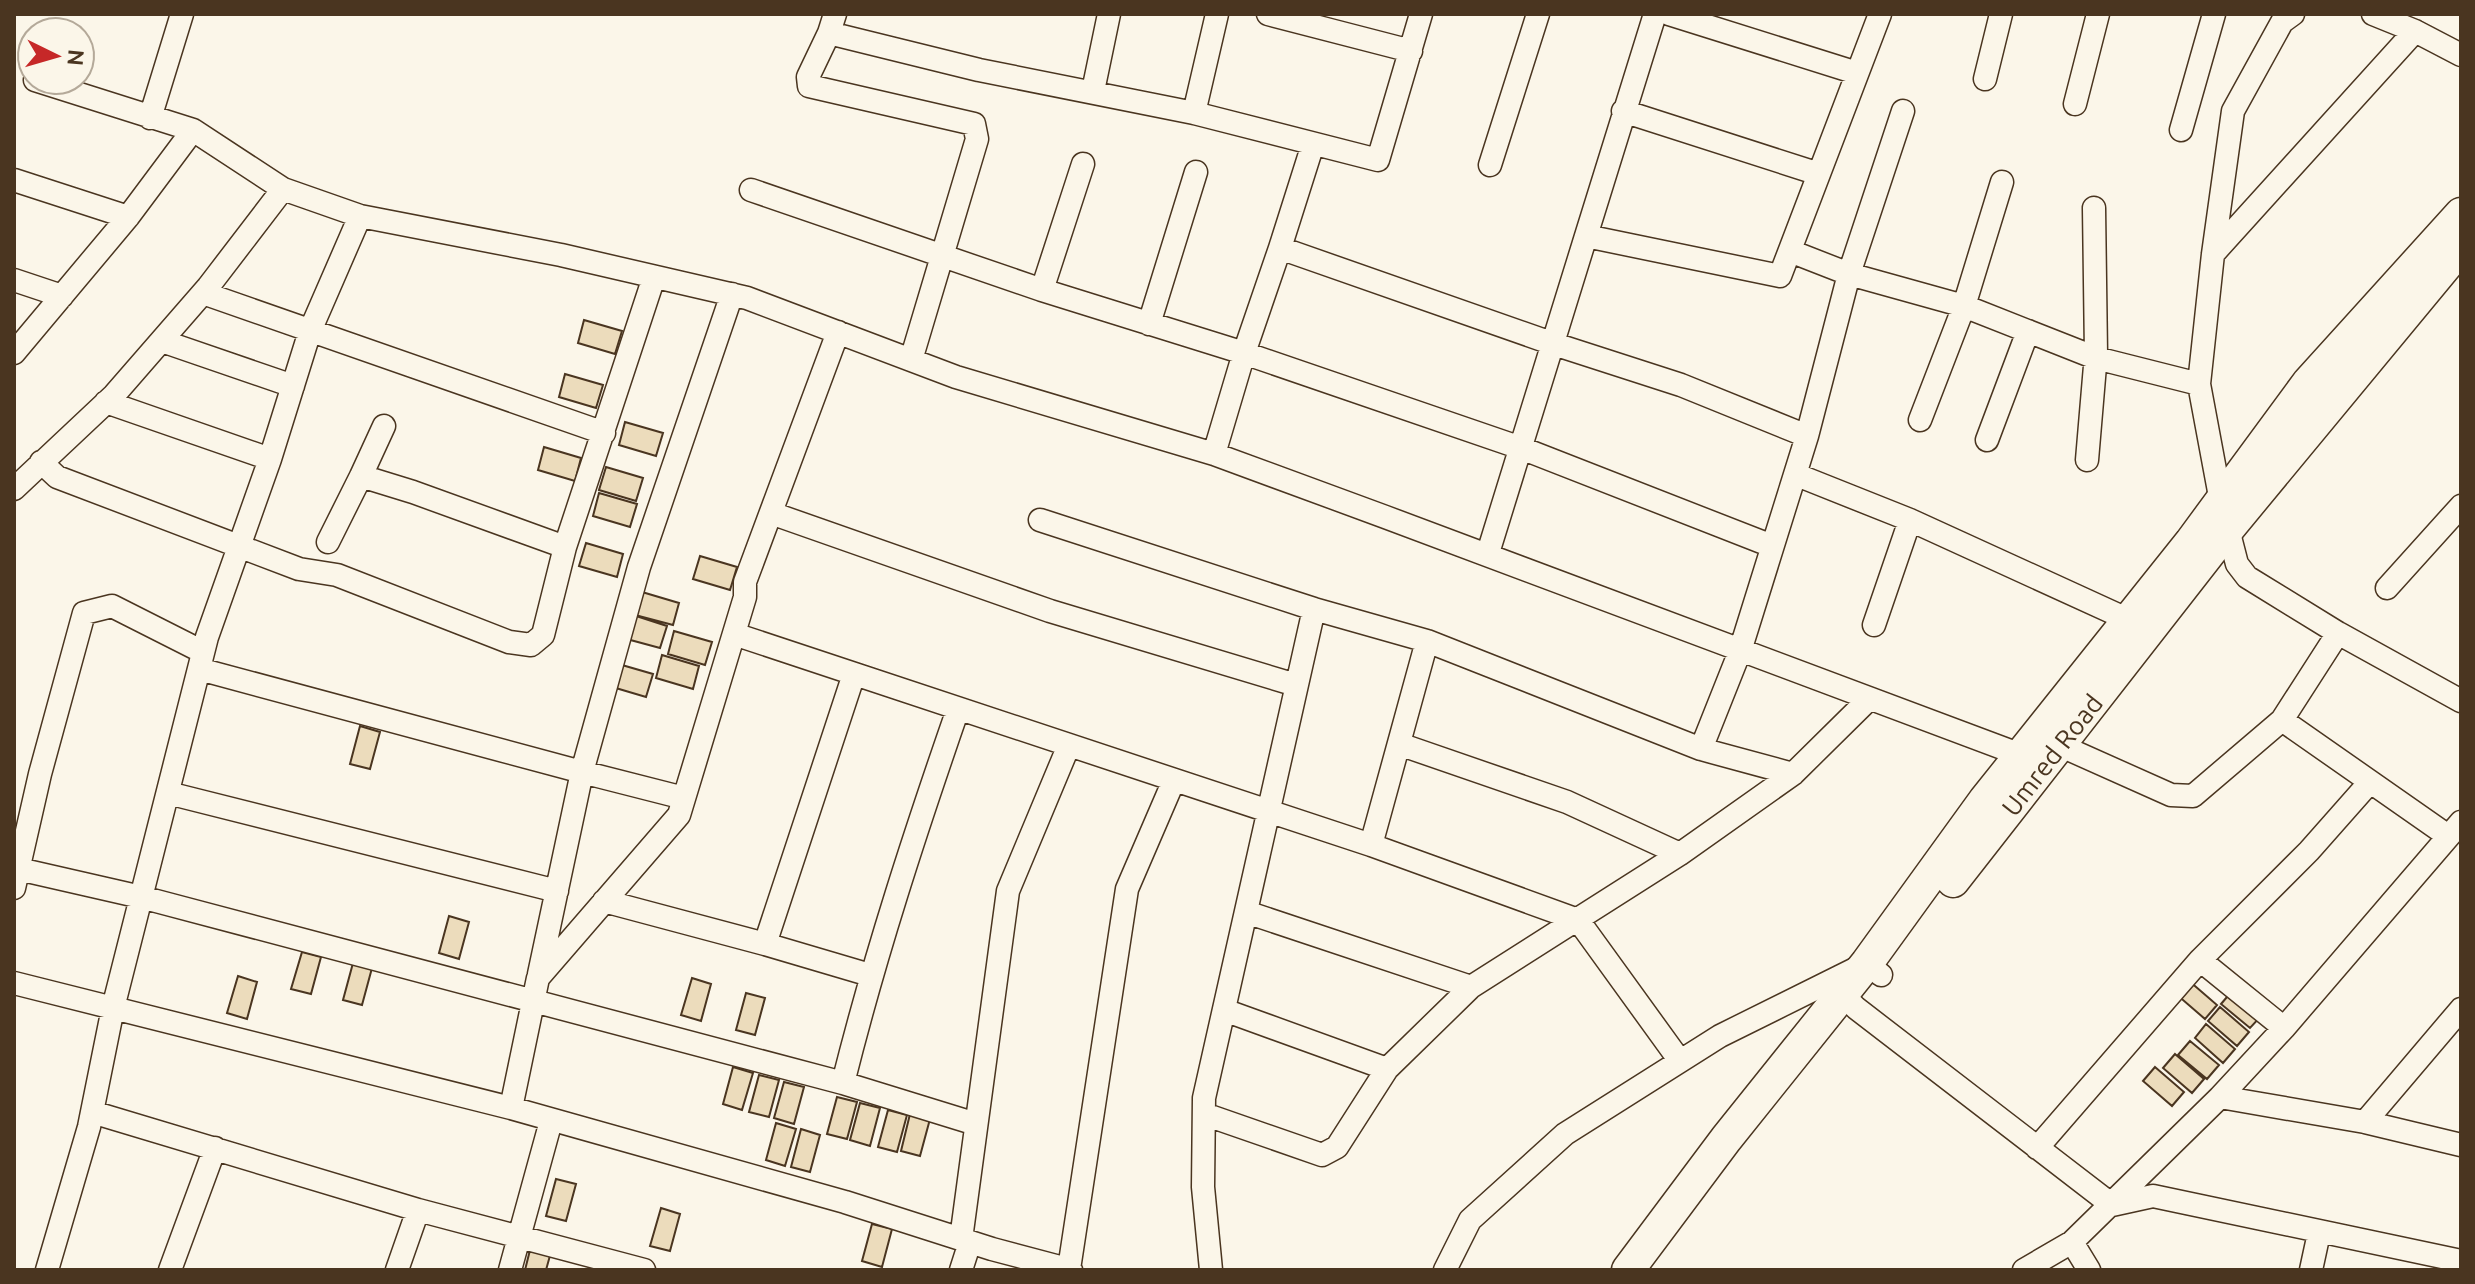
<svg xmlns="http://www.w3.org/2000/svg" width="2475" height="1284" viewBox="0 0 2475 1284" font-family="Ubuntu,sans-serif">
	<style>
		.building { fill: #ecdcbc; stroke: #4a3520; stroke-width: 2 }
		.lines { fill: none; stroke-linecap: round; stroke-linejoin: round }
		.minor-casing { stroke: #4a3520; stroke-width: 25 }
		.highway-casing { stroke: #4a3520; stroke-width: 35 }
		.minor { stroke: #fbf6e9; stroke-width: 22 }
		.highway { stroke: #fbf6e9; stroke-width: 32 }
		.labels { text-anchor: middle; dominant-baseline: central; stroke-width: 6; stroke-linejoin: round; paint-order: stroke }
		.street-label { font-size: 26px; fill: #4a3520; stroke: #fbf6e9 }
	</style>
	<rect width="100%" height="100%" fill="#fbf6e9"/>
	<path class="building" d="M 584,320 L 622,331 L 615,354 L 578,343 Z
		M 565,374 L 603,385 L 596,408 L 559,397 Z
		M 625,422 L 663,433 L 656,456 L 619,445 Z
		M 544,447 L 581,458 L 575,481 L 538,470 Z
		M 606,467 L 643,478 L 636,501 L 599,490 Z
		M 599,493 L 637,504 L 630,527 L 593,516 Z
		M 586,543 L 623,554 L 617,577 L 579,566 Z
		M 700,556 L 737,567 L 730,590 L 693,579 Z
		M 642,592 L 679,603 L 673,625 L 635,615 Z
		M 630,614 L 667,626 L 660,648 L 623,638 Z
		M 674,631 L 712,642 L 705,665 L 668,654 Z
		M 662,655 L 699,666 L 693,689 L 656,678 Z
		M 615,663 L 653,674 L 646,697 L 609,686 Z
		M 360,726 L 380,732 L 370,769 L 350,764 Z
		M 449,916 L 469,922 L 459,959 L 439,953 Z
		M 302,952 L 321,957 L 311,994 L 291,989 Z
		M 353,963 L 372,968 L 362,1005 L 343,1000 Z
		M 238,976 L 257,982 L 247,1019 L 227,1013 Z
		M 692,978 L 711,984 L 701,1021 L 681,1015 Z
		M 2188,980 L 2217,1005 L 2205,1019 L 2176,994 Z
		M 2233,990 L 2262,1015 L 2250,1028 L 2221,1004 Z
		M 746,993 L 765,998 L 755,1035 L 736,1030 Z
		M 2220,1007 L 2249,1032 L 2237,1046 L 2208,1021 Z
		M 2206,1024 L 2235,1049 L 2223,1063 L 2195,1038 Z
		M 2190,1041 L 2219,1065 L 2207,1079 L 2178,1055 Z
		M 2175,1054 L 2204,1079 L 2192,1093 L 2163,1068 Z
		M 733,1067 L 753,1073 L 742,1110 L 723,1104 Z
		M 2155,1067 L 2184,1092 L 2172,1106 L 2143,1081 Z
		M 759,1075 L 779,1080 L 769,1117 L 749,1112 Z
		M 784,1082 L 804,1087 L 794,1124 L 774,1118 Z
		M 837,1097 L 857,1102 L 847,1139 L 827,1134 Z
		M 860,1103 L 880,1108 L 870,1146 L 850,1140 Z
		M 888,1110 L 907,1115 L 897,1152 L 878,1147 Z
		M 910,1114 L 930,1119 L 920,1156 L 901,1151 Z
		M 776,1123 L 796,1129 L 785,1166 L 766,1160 Z
		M 801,1129 L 820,1135 L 810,1172 L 791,1167 Z
		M 556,1179 L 576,1184 L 566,1221 L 546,1216 Z
		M 661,1208 L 680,1214 L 670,1251 L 650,1246 Z
		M 872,1224 L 892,1229 L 882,1267 L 862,1261 Z
		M 531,1246 L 551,1252 L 546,1270 L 525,1270 Z"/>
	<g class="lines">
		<defs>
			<path id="minor" d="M 835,14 L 829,33 L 979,70 L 1194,113 L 1378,160 L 1421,14
				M 1268,14 L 1411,51
				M 1655,14 L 1586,236 L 1780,276 L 1880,14
				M 1669,14 L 1857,73
				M 2293,14 L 2282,22 L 2233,111 L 2213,254 L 2199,384 L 2221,502 L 2237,564 L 2247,577 L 2338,633 L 2461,701
				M 2373,14 L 2415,31 L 2461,55
				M 829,33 L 808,77 L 809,86 L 974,124 L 977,139 L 911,360
				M 1985,79 L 2001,14
				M 1093,91 L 1109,14
				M 2075,104 L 2098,14
				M 1623,111 L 1819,174
				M 1194,113 L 1217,14
				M 150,118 L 182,14
				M 193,130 L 283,189 L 360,216 L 561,255 L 747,298 L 956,377 L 1214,454
				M 2181,130 L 2214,14
				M 1490,165 L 1538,14
				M 14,180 L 128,217
				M 751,190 L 1042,290 L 1244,353 L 1280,248 L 1554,344 L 1681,385 L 1807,436 L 1740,651 L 1701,749
				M 1280,248 L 1313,144
				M 1790,251 L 1849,274 L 1964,306 L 2096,358 L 2199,384
				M 2213,254 L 2415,31
				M 14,280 L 62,296
				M 1042,290 L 1083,164
				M 203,293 L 604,433
				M 1149,324 L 1196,172
				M 162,341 L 293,386
				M 14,353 L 128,217 L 193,130 L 35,80
				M 106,402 L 270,459
				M 1920,420 L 1964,306 L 2002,182
				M 1807,436 L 1849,274 L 1903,111
				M 1987,440 L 2028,331
				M 2087,460 L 2096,354 L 2094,208
				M 41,462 L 57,477 L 299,569 L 337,575 L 509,642 L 531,645 L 543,635 L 565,547 L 654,277
				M 1797,475 L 1910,520 L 2129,620
				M 361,476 L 384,426
				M 14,489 L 114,395 L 208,287 L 283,189
				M 771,513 L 1050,611 L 1296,685
				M 1040,520 L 1314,609 L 1204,1098 L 1203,1187 L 1211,1270
				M 328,542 L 361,476 L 413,492 L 565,547
				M 1772,546 L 1521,448 L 1244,353 L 1214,454 C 1484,552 1752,656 2021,755
				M 1488,553 L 1586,236
				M 2387,588 L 2461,506
				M 1314,609 L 1427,641
				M 1874,625 L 1910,520
				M 734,634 L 1371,845
				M 199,669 L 582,772 L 639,567 L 732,294
				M 2282,720 L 2448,836
				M 1399,744 L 1567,802 L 1680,854
				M 2059,745 L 2171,795 L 2193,796 L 2282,720 L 2338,633
				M 168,793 L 557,891
				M 14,868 L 141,897 L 843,1083 L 976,1124
				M 14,888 L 40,774 L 84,613 L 112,606 L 203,652
				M 604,901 L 765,944 L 854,674
				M 1246,912 L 1471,987
				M 765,944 L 870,975
				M 2200,960 L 2309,851 L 2370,782
				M 539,974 L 582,772 L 684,798
				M 14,983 L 511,1108 L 845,1202 L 992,1249 L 1071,1270
				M 1842,994 L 1856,1008 L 2112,1205
				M 2461,1009 L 2365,1122 L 2461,1145
				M 1680,1061 L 1578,920 L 1371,845 L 1427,641 L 1701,749 L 1793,774
				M 1387,1069 L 1471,987 L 1680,854 L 1793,774 L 1869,699
				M 843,1083 C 875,955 915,833 958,709
				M 511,1108 L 538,978 L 679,815 L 745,597 L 745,582 L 838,332
				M 92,1112 L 418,1210 L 644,1270
				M 1204,1114 L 1322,1155 L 1337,1147 L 1387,1069 L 1224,1010
				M 2365,1122 L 2220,1097 L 2284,1028 L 2461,822
				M 2037,1148 L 2200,960 L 2284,1028
				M 2112,1205 L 2153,1196 L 2461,1261
				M 961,1239 L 1008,891 L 1069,745
				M 1069,1269 L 1127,889 L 1174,780
				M 47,1270 L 89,1127 L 113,1008 L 207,637 L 270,459 L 310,331 L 360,216
				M 170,1270 L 215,1148
				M 397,1270 L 418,1210
				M 510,1270 L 551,1121
				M 961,1270 L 970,1242
				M 1445,1270 L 1470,1220 L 1565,1134 L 1720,1036 L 1867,963 L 1881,975
				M 2024,1270 L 2072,1242
				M 2089,1270 L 2072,1242 L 2220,1097
				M 2311,1270 L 2319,1233"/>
			<path id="highway" d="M 1953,881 L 2227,530 L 2461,247
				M 1628,1270 L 1726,1139 L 1867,963 L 1985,800 L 2191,542 L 2308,383 L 2461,214"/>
		</defs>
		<use href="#minor" class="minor-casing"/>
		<use href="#highway" class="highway-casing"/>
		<use href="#minor" class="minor"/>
		<use href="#highway" class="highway"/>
	</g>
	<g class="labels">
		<g class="street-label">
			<text transform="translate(2052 755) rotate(-52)">Umred Road</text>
		</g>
	</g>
	<rect width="2475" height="1284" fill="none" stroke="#4a3520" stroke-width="32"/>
	<g transform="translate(56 56) rotate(95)"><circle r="38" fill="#fbf6e9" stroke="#b4a999" stroke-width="2"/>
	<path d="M0-6L14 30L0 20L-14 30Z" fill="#c62828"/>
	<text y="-12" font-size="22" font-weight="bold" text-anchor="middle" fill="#4a3520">N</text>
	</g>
</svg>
